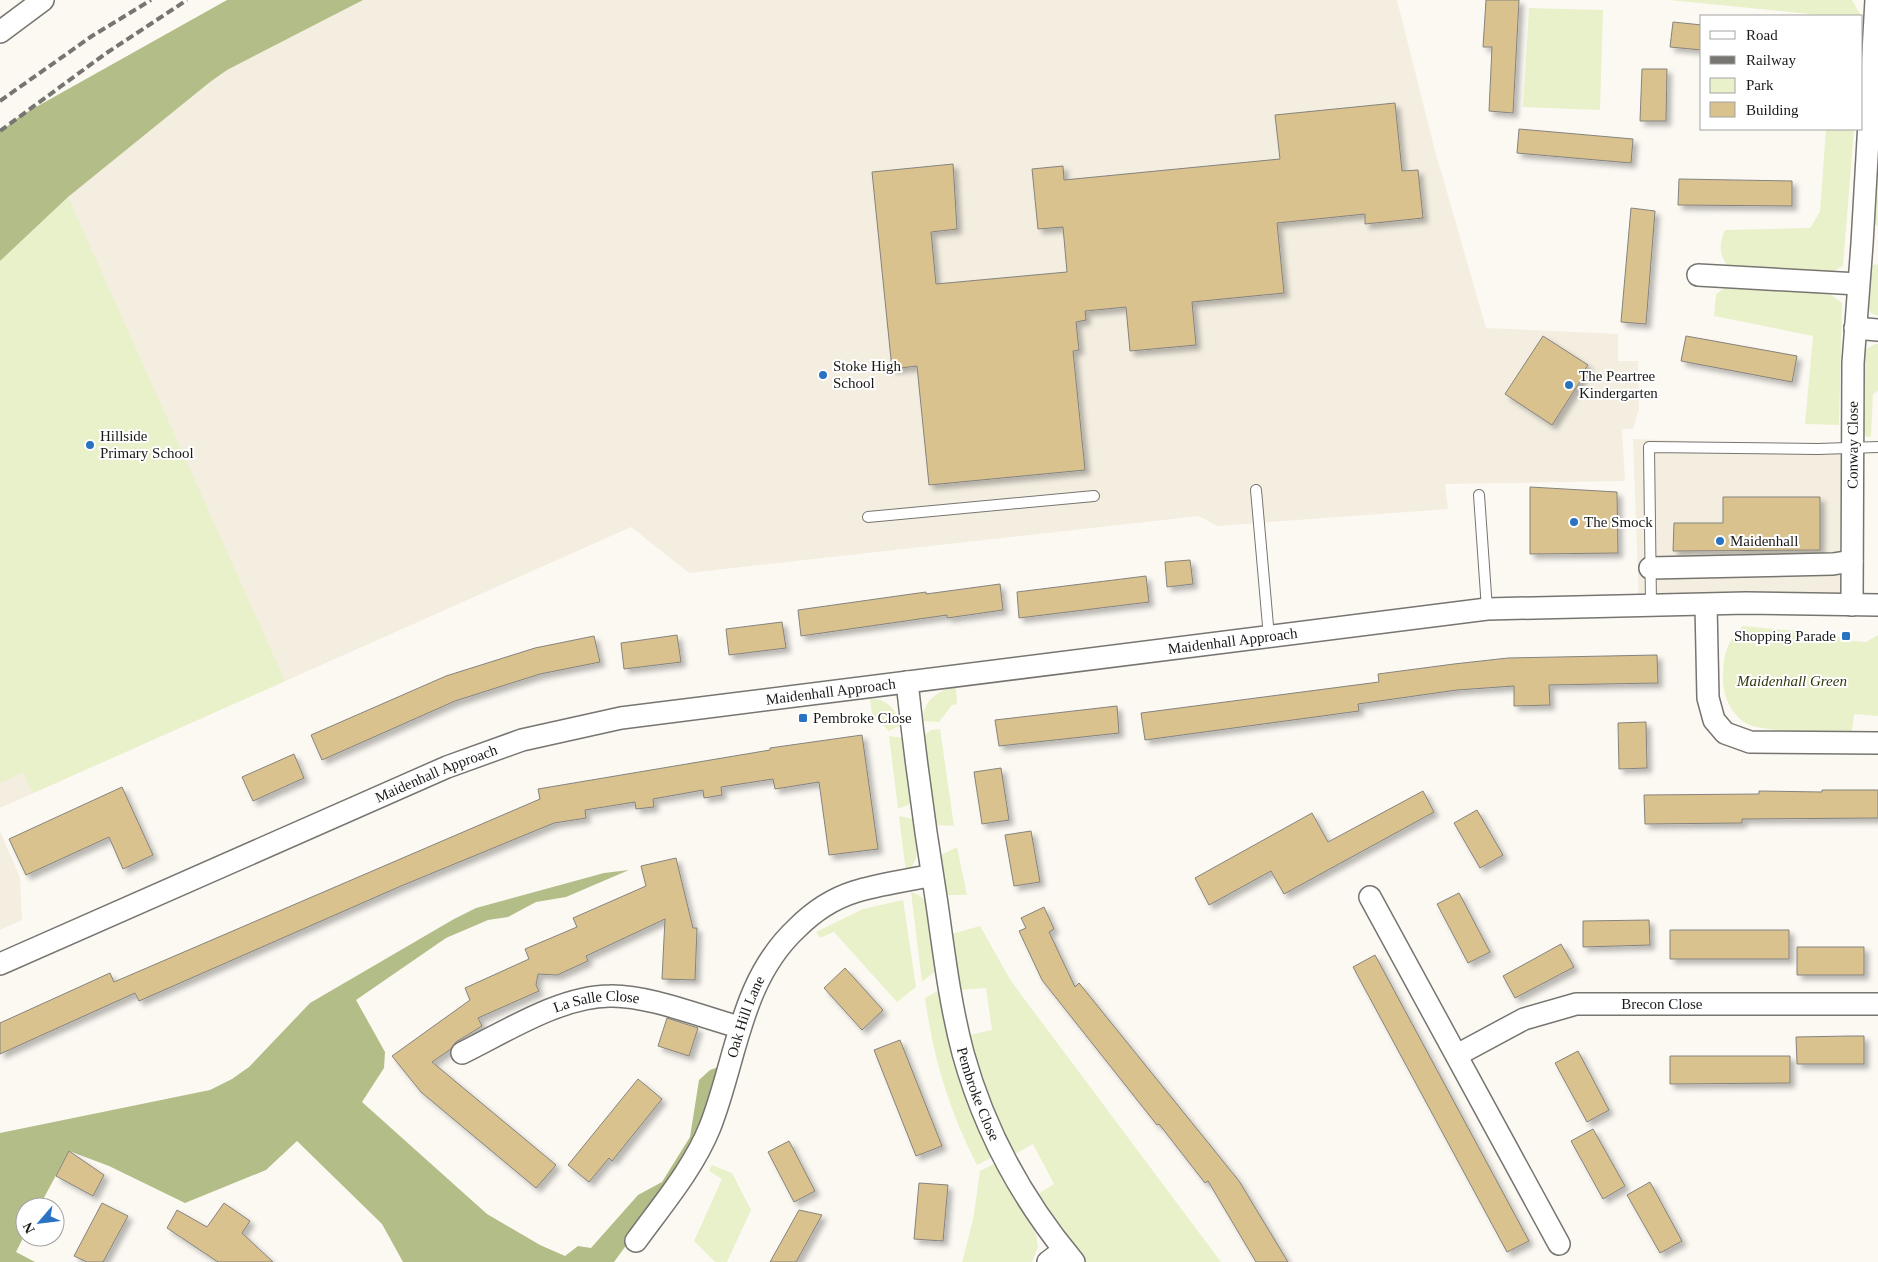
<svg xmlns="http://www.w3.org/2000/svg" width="1878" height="1262" viewBox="0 0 1878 1262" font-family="Georgia,serif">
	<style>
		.built { fill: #f4eee1 }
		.green { fill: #e9f1ca }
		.forest { fill: #b3bd87 }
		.building { fill: #d9c28e; stroke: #86837e; filter: url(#shadow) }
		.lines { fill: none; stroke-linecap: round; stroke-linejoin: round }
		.lane-casing { stroke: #777570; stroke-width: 12 }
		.street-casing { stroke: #777570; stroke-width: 24 }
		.lane { stroke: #fff; stroke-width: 10 }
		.street { stroke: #fff; stroke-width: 21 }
		.rail { stroke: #777571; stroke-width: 4; stroke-dasharray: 8 4; stroke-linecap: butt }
		.poi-dot { fill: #2a73c3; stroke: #fff; stroke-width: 2 }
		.labels { text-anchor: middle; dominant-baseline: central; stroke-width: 4; stroke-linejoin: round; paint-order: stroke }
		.poi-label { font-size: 15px; fill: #1a1917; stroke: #fff; text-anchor: start }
		.street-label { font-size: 15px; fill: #1a1917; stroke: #fff }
		.park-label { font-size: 15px; font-style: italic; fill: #32370d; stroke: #fff }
	</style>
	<defs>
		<filter id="shadow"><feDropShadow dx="4.5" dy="4.5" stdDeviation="2.5" flood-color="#0004"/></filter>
	</defs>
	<rect width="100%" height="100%" fill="#fcf9f3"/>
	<path class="built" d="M 279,0 L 1397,0 L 1434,147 L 1486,328 L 1618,334 L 1618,361 L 1638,361 L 1639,409 L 1633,429 L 1622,429 L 1625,481 L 1445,484 L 1448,509 L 1217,526 L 1199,516 L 689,573 L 631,527 L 0,808 L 0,210 Z
		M 1633,439 L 1853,447 L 1852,605 L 1639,605 Z
		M 0,831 L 20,877 L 22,920 L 0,930 Z"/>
	<path class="green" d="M 1669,0 L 1852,0 L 1861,16 L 1830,16 Z
		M 1529,8 L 1603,10 L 1600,110 L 1523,107 Z
		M 1878,88 L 1878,227 L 1869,216 Z
		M 1826,129 L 1854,129 L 1843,266 L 1830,273 L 1727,265 C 1719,253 1719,243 1725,230 L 1810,228 L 1820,212 Z
		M 68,197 L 285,681 L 33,793 L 23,772 L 0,783 L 0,261 Z
		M 1878,264 L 1878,316 L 1871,313 L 1864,299 L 1869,266 Z
		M 1730,284 L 1827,292 L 1842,303 L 1839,425 L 1805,424 L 1813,336 L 1714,316 L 1716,294 Z
		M 1875,344 L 1878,344 L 1878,391 L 1873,394 L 1871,437 L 1862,436 L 1858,362 L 1865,350 Z
		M 1743,626 L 1828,634 L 1854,641 L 1866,642 L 1878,635 L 1878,716 L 1854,714 L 1852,732 C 1830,732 1762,733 1745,723 C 1731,714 1722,694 1723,677 C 1724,654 1726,642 1743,626 Z
		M 956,687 L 957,704 L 952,705 L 939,722 L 923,721 C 923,700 937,691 956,687 Z
		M 870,699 C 885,697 898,711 901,725 L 889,731 L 872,714 Z
		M 940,729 L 954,826 L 936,825 L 924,735 L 931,730 Z
		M 889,736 L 904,738 L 912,803 L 898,809 Z
		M 899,816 L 914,819 C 916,838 923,859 906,873 Z
		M 957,847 L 967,895 L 947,895 L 941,855 Z
		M 911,892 L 919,895 L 928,903 L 938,969 L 922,982 Z
		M 903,900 L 916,987 L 897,1002 L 834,932 L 820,938 L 816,932 L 863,909 Z
		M 980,926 L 1011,981 L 1221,1262 L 1086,1262 L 1062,1233 L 1038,1194 L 1054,1184 L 1033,1144 L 1017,1153 L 1011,1150 L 978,1069 L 969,1035 L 992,1030 L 986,988 L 960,990 L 951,934 Z
		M 941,989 L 993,1157 L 977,1165 C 949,1111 933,1057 925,998 Z
		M 996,1163 L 1036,1234 L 1038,1247 L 1032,1262 L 962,1262 L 973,1220 L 980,1171 Z
		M 712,1165 L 732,1173 L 751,1210 L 727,1262 L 715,1262 L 694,1241 L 722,1179 L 709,1171 Z"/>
	<path class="forest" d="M 227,0 L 363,0 L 227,70 L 210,82 L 68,197 L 0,261 L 0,132 L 20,116 Z
		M 629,870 L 566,897 L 536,902 L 508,917 L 488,920 L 446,938 L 356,1000 L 385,1052 L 384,1068 L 362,1102 L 487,1214 L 540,1245 L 565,1256 L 578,1246 L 591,1248 L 638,1195 L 662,1182 L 690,1137 L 699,1080 L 710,1070 L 724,1065 L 683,1167 L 614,1262 L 403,1262 L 382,1224 L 297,1141 L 266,1170 L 185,1203 L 109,1166 L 69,1151 L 39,1207 L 25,1207 L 25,1234 L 16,1252 L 35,1262 L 0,1262 L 0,1133 L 210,1090 L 232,1079 L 249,1067 L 310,1003 L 454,919 L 476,908 L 604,873 Z"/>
	<path class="building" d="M 1486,0 L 1519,0 L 1513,113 L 1489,111 L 1492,47 L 1483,47 Z
		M 1673,22 L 1702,25 L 1702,50 L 1670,47 Z
		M 1642,69 L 1667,69 L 1666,121 L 1640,121 Z
		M 1395,103 L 1402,171 L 1418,170 L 1423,218 L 1365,224 L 1365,214 L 1277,223 L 1284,293 L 1192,302 L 1196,345 L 1130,351 L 1126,307 L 1085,311 L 1086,320 L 1076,322 L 1079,350 L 1073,351 L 1085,470 L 929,485 L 917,366 L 892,369 L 872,172 L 953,164 L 957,229 L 931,232 L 936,284 L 1067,272 L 1063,227 L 1038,229 L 1032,169 L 1063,166 L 1064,180 L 1280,159 L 1275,115 Z
		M 1519,129 L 1633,139 L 1631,163 L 1517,153 Z
		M 1679,179 L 1792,181 L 1792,206 L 1678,205 Z
		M 1631,208 L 1655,211 L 1646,324 L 1621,322 Z
		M 1543,336 L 1588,365 L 1581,375 L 1583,377 L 1552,425 L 1505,394 Z
		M 1686,336 L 1797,356 L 1792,382 L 1681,361 Z
		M 1530,487 L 1617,492 L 1618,553 L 1530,554 Z
		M 1723,497 L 1820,497 L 1820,550 L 1673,551 L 1674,523 L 1723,523 Z
		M 1190,560 L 1193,584 L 1167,587 L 1165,562 Z
		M 1146,576 L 1149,602 L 1019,618 L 1017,592 Z
		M 1000,584 L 1003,610 L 947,618 L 947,615 L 801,636 L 798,610 L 926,592 L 926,594 Z
		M 782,622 L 786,648 L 729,655 L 726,629 Z
		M 677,635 L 681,662 L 624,669 L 621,643 Z
		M 594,636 L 600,662 L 540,674 L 455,701 L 322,760 L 311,735 L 446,676 L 535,648 Z
		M 1657,655 L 1658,683 L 1549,685 L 1550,705 L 1514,706 L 1514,686 L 1457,690 L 1358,704 L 1359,711 L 1145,740 L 1141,713 L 1379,682 L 1378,674 L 1454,664 L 1508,658 Z
		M 1117,706 L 1119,733 L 999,746 L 995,720 Z
		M 1646,722 L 1647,768 L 1619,769 L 1618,723 Z
		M 862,735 L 878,849 L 829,855 L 819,782 L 775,789 L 773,779 L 721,787 L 722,795 L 704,798 L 703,790 L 653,799 L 654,807 L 636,809 L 635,802 L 585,810 L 586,818 L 554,823 L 401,886 L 139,1001 L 135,993 L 0,1054 L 0,1023 L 110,973 L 114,982 L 540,799 L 538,789 L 770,750 L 770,748 Z
		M 294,754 L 304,778 L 253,801 L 242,777 Z
		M 1001,768 L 1009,820 L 982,824 L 974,772 Z
		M 122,787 L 153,855 L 123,869 L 109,837 L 26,875 L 9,839 Z
		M 1822,790 L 1878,790 L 1878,818 L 1742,819 L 1742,823 L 1645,824 L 1644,795 L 1759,794 L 1759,791 L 1822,792 Z
		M 1423,791 L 1434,812 L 1284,894 L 1271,871 L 1209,905 L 1195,878 L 1312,813 L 1328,842 Z
		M 1477,810 L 1503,855 L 1480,868 L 1454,823 Z
		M 1031,831 L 1040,882 L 1014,886 L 1005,835 Z
		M 676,858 L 693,928 L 697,928 L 695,980 L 662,979 L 665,919 L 586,956 L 588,961 L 557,975 L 538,974 L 536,985 L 539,991 L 478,1018 L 482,1026 L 456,1042 L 451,1049 L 432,1062 L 556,1165 L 536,1188 L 421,1092 L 392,1056 L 470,1000 L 465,988 L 529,959 L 525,949 L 577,927 L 573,918 L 646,886 L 641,866 Z
		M 1459,893 L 1490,952 L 1468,963 L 1437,904 Z
		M 1044,907 L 1054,929 L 1049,932 L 1075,987 L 1079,983 L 1239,1181 L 1288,1262 L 1256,1262 L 1208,1181 L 1205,1183 L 1159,1124 L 1157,1125 L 1042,980 L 1019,931 L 1026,928 L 1021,918 Z
		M 1649,920 L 1650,945 L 1583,947 L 1583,921 Z
		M 1670,930 L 1789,930 L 1789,959 L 1670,959 Z
		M 1561,944 L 1574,967 L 1515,998 L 1503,976 Z
		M 1797,947 L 1864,947 L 1864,975 L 1797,975 Z
		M 1375,955 L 1529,1241 L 1507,1252 L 1353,967 Z
		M 845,968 L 883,1010 L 862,1030 L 824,988 Z
		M 667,1018 L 698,1028 L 689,1056 L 658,1046 Z
		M 1849,1036 L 1864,1036 L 1864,1064 L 1797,1064 L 1796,1037 Z
		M 900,1040 L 942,1146 L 916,1156 L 874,1050 Z
		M 1578,1051 L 1609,1110 L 1587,1122 L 1555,1063 Z
		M 1670,1056 L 1790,1056 L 1790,1083 L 1670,1084 Z
		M 638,1079 L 662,1099 L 612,1161 L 609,1158 L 589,1182 L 568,1165 Z
		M 1593,1129 L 1625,1186 L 1603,1199 L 1571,1141 Z
		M 789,1141 L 815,1191 L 794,1202 L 768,1152 Z
		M 69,1151 L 104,1175 L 93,1196 L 56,1176 Z
		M 1650,1182 L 1682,1241 L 1660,1253 L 1627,1195 Z
		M 919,1183 L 948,1185 L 943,1241 L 914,1239 Z
		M 102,1203 L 128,1216 L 103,1262 L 87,1262 L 74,1256 Z
		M 224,1203 L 250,1221 L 242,1233 L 273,1262 L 218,1262 L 167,1228 L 177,1210 L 207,1227 Z
		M 799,1210 L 822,1215 L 796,1262 L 770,1262 Z"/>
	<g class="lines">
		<defs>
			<path id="lane" d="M 1256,490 L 1269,637
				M 1479,495 L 1487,609
				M 868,517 L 1094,496
				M 1651,604 L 1649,447 L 1818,449 L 1878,447"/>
			<g id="street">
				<path d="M 0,32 L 43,0"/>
				<path d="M 1698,275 L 1858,284"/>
				<path d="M 1855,328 L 1878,330"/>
				<path d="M 1650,568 L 1833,564 L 1852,561"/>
				<path d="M 1706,605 L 1708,698 L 1714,720 L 1725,733 L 1750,742 L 1878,743"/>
				<path id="s1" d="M 1852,605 L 1853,363 L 1862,244 L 1876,0"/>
				<path id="s2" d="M 907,682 C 915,756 925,830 937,904 C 944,953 950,1004 963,1053 C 984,1129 1023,1201 1074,1262"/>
				<path d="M 1370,897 L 1559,1244"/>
				<path id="s3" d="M 0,964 L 447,767 L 522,740 L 621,718 L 1487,609 L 1746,603 L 1878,605"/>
				<path id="s4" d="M 462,1053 C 505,1032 561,996 610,996 C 648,995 702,1017 739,1027"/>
				<path id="s5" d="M 1457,1055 L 1524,1019 L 1576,1004 L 1878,1004"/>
				<path id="s6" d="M 636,1241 C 662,1205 693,1169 710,1127 C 737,1058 740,981 797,928 C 813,912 832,899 854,892 C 879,884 906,881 932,875"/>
				<path d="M 1048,1262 L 1064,1250"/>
			</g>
		</defs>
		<use href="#lane" class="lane-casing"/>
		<use href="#street" class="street-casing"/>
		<use href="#lane" class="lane"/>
		<use href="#street" class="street"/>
		<path class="rail" d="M 0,101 L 92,36 L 151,0
			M 0,131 L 105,54 L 187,0"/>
	</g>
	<g class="poi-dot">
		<circle cx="823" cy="375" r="5"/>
		<circle cx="1569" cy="385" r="5"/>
		<circle cx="90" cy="445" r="5"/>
		<circle cx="1574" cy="522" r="5"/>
		<circle cx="1720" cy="541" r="5"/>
		<rect x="1841" y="631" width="10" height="10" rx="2.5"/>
		<rect x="798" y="713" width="10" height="10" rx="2.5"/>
	</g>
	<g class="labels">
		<g class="poi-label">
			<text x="833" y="366">Stoke High<tspan x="833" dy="17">School</tspan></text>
			<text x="1579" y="376">The Peartree<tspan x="1579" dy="17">Kindergarten</tspan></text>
			<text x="100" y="436">Hillside<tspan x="100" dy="17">Primary School</tspan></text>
			<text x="1584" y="522">The Smock</text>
			<text x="1730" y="541">Maidenhall</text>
			<text x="1836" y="636" text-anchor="end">Shopping Parade</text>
			<text x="813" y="718">Pembroke Close</text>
		</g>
		<g class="street-label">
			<text stroke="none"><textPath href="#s1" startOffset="160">Conway Close</textPath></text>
			<text stroke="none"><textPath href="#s3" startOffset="1286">Maidenhall Approach</textPath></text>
			<text stroke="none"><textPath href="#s3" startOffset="881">Maidenhall Approach</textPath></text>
			<text stroke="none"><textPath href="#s3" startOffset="476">Maidenhall Approach</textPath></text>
			<text stroke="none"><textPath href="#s5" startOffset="216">Brecon Close</textPath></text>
			<text stroke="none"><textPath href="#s4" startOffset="146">La Salle Close</textPath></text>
			<text stroke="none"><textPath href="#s6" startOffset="252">Oak Hill Lane</textPath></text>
			<text stroke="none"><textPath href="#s2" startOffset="419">Pembroke Close</textPath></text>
		</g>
		<g class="park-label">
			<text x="1792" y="681">Maidenhall Green</text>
		</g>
	</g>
	<rect x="1700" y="15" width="162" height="115" fill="#ffffff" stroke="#a3a3a2"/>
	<rect x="1710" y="31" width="25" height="8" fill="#ffffff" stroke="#a3a3a2"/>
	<text x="1746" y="40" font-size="15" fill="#1a1917">Road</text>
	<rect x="1710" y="56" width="25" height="8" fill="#777571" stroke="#a3a3a2"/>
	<text x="1746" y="65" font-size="15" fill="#1a1917">Railway</text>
	<rect x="1710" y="78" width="25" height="15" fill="#e9f1ca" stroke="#a3a3a2"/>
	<text x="1746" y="90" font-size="15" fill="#1a1917">Park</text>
	<rect x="1710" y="102" width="25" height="15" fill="#d9c28e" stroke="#a3a3a2"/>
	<text x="1746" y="115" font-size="15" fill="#1a1917">Building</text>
	<g transform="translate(40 1222) rotate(242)"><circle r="24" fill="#ffffff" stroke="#a3a3a2"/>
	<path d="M0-4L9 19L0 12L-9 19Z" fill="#2a73c3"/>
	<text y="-8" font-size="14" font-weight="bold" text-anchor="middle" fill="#1a1917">N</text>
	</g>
</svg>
